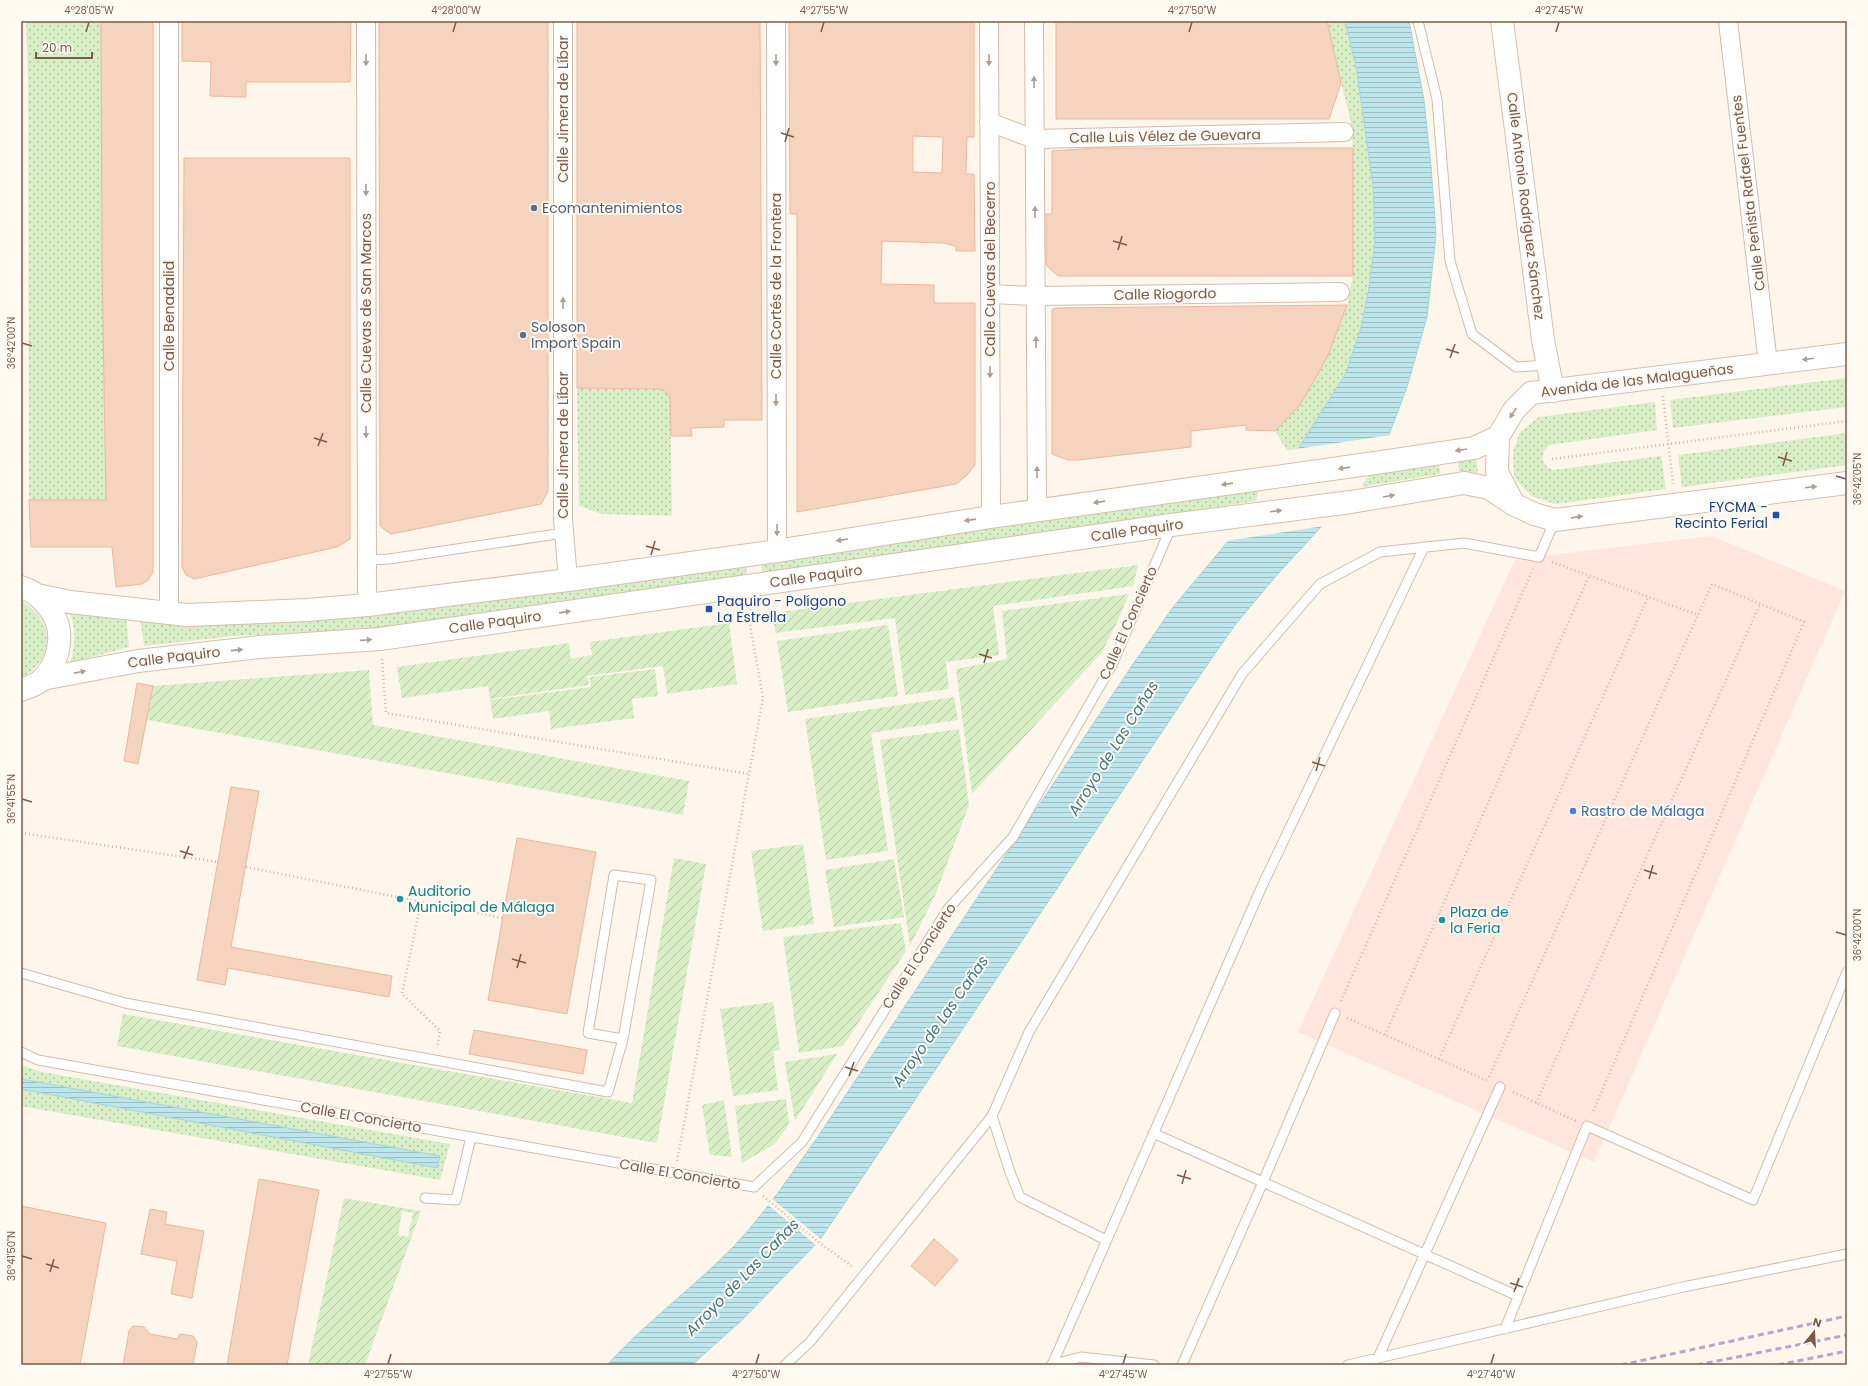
<svg xmlns="http://www.w3.org/2000/svg" width="1868" height="1386" viewBox="0 0 1868 1386" font-family="Poppins,sans-serif">
	<style>
		.commercial { fill: #ffe6dd }
		.grass { fill: url(#grass-dots) }
		.garden { fill: url(#garden-furrows); fill-rule: evenodd }
		.water { fill: url(#water-rules); stroke: #a1d6dd }
		.pier { fill: #fef6ea }
		.building { fill: #f6d3bf; stroke: #eab89e; fill-rule: evenodd }
		.lines { fill: none; stroke-linecap: round; stroke-linejoin: round }
		.service-casing { stroke: #d3bcae; stroke-width: 11 }
		.minor-casing { stroke: #d3bcae; stroke-width: 20 }
		.secondary-casing { stroke: #d8bfad; stroke-width: 24 }
		.path { stroke: #dcb6a1; stroke-width: 2.5; stroke-dasharray: 1 3; stroke-linecap: butt }
		.service { stroke: #fff; stroke-width: 9 }
		.minor { stroke: #fff; stroke-width: 18 }
		.secondary { stroke: #fff; stroke-width: 22 }
		.rail { stroke: #b8a5cb; stroke-width: 3; stroke-dasharray: 6 4; stroke-linecap: butt }
		.oneway { fill: #b19c92 }
		.ticks { fill: none; stroke: #7d5a4a; stroke-width: 1.5 }
		.service-dot { fill: #5c6f8a; stroke: #fffaf2; stroke-width: 1.5 }
		.transit-dot { fill: #1a4fb4; stroke: #fffaf2; stroke-width: 1.5 }
		.shop-dot { fill: #3f7fe0; stroke: #fffaf2; stroke-width: 1.5 }
		.culture-dot { fill: #0f9aa8; stroke: #fffaf2; stroke-width: 1.5 }
		.labels { text-anchor: middle; dominant-baseline: central; stroke-width: 4; stroke-linejoin: round; paint-order: stroke }
		.street-label { font-size: 14px; fill: #7d5a4a; stroke: #fffaf2 }
		.service-label { font-size: 14px; fill: #4e5e75; stroke: #fffaf2; text-anchor: start }
		.transit-label { font-size: 14px; fill: #164399; stroke: #fffaf2; text-anchor: end }
		.shop-label { font-size: 14px; fill: #366cbe; stroke: #fffaf2; text-anchor: start }
		.culture-label { font-size: 14px; fill: #0d838f; stroke: #fffaf2; text-anchor: start }
		.water-label { font-size: 15px; font-style: italic; fill: #3b7982; stroke: #fffaf2 }
		.neatline { fill: none; stroke: #7d5a4a; stroke-width: 1.5 }
		.ticks-label { font-size: 10px; text-anchor: middle; fill: #7d5a4a }
	</style>
	<defs>
		<pattern id="grass-dots" width="8" height="8" patternUnits="userSpaceOnUse"><rect width="8" height="8" fill="#d8eec6"/><path d="M2 2h.1M6 6h.1" fill="none" stroke="#b4c4a3" stroke-width="1.8" stroke-linecap="round"/></pattern>
		<pattern id="garden-furrows" width="10" height="10" patternUnits="userSpaceOnUse"><rect width="10" height="10" fill="#d8eec6"/><path d="M-1 1l2-2M0 10L10 0M9 11l2-2" fill="none" stroke="#b4c4a3"/></pattern>
		<pattern id="water-rules" width="6" height="5" patternUnits="userSpaceOnUse"><rect width="6" height="5" fill="#bce6eb"/><path d="M0 2.5h6" fill="none" stroke="#9ebdc0"/></pattern>
	</defs>
	<rect width="100%" height="100%" fill="#fef6ea"/>
	<path class="commercial" d="M 1712,536 L 1845,591 L 1594,1162 L 1298,1032 L 1515,559 Z"/>
	<path class="grass" d="M 26,21 L 101,21 L 102,265 L 106,500 L 29,500 L 28,82 Z
		M 1327,21 L 1345,21 L 1356,66 L 1365,129 L 1373,186 L 1375,242 L 1362,324 L 1346,373 L 1298,449 L 1287,450 L 1275,431 L 1299,406 L 1327,355 L 1347,305 L 1353,276 L 1353,148 L 1350,117 L 1341,83 Z
		M 1847,378 L 1847,407 L 1673,428 L 1670,400 Z
		M 577,388 L 670,389 L 672,516 L 602,514 L 579,506 Z
		M 1655,402 L 1657,430 L 1549,445 L 1544,451 L 1542,459 L 1547,467 L 1553,470 L 1661,456 L 1666,489 L 1555,504 L 1531,496 L 1514,477 L 1513,452 L 1520,432 L 1539,417 Z
		M 1847,433 L 1847,465 L 1682,487 L 1678,455 Z
		M 1476,458 L 1478,473 L 1459,471 L 1458,459 Z
		M 1439,462 L 1440,474 L 1361,487 L 1371,472 Z
		M 1259,489 L 1256,501 L 763,574 L 761,561 Z
		M 746,563 L 747,576 L 384,628 L 234,636 L 144,646 L 140,617 Z
		M 21,601 C 56,619 55,660 21,678 Z
		M 69,612 L 126,617 L 129,647 L 70,663 C 75,645 77,630 69,612 Z
		M 21,1065 L 42,1072 L 450,1144 L 440,1180 L 21,1106 Z"/>
	<path class="garden" d="M 1138,565 L 1133,586 L 993,606 L 999,655 L 946,662 L 949,689 L 905,695 L 895,618 L 775,633 L 773,613 Z
		M 1129,594 L 1119,618 L 1102,652 L 972,794 L 956,669 L 1007,659 L 1002,611 Z
		M 729,623 L 737,684 L 667,694 L 663,666 L 587,676 L 589,685 L 490,699 L 488,686 L 402,698 L 397,667 L 569,643 L 571,659 L 592,655 L 590,642 Z
		M 888,625 L 898,696 L 788,712 L 777,641 Z
		M 655,669 L 658,696 L 632,699 L 634,718 L 551,729 L 549,711 L 493,719 L 490,700 L 591,687 L 590,677 Z
		M 369,670 L 373,725 L 689,781 L 683,815 L 147,720 L 153,686 Z
		M 954,697 L 958,720 L 871,733 L 888,851 L 826,860 L 805,719 Z
		M 959,729 L 969,805 L 936,893 L 910,946 L 880,740 Z
		M 803,844 L 814,924 L 763,931 L 751,851 Z
		M 674,858 L 706,864 L 657,1143 L 117,1046 L 123,1014 L 632,1103 Z
		M 894,859 L 904,917 L 834,927 L 825,870 Z
		M 901,923 L 906,951 L 843,1046 L 799,1053 L 783,937 Z
		M 773,1002 L 780,1050 L 773,1051 L 778,1090 L 733,1096 L 720,1009 Z
		M 837,1054 L 795,1121 L 785,1062 Z
		M 786,1099 L 789,1124 L 775,1144 L 742,1163 L 735,1106 Z
		M 724,1100 L 732,1157 L 710,1155 L 702,1105 Z
		M 344,1198 L 421,1211 L 365,1365 L 308,1365 ZM 402,1211 L 413,1213 L 408,1237 L 398,1235 Z"/>
	<path class="water" d="M 1345,21 L 1409,21 L 1424,100 L 1431,166 L 1436,235 L 1427,317 L 1407,387 L 1389,435 L 1321,527 L 1276,576 L 1235,625 L 1194,684 L 946,1054 L 819,1241 L 741,1321 L 692,1365 L 607,1365 C 646,1322 693,1288 734,1246 C 766,1212 792,1173 819,1135 L 1133,664 L 1174,606 L 1229,540 L 1298,449 L 1346,373 L 1353,352 L 1362,324 L 1368,292 L 1375,242 L 1373,186 L 1365,129 L 1356,66 Z
		M 21,1079 L 440,1156 L 437,1168 L 21,1089 Z"/>
	<path class="pier" d="M 1391,435 L 1324,526 L 1226,541 L 1296,449 Z
		M 771,1198 L 822,1240 L 820,1243 L 817,1246 L 767,1204 Z"/>
	<path class="building" d="M 101,21 L 153,21 L 153,572 L 148,580 L 142,584 L 116,587 L 112,547 L 31,547 L 29,500 L 106,500 L 102,265 Z
		M 182,21 L 351,21 L 350,82 L 246,82 L 246,97 L 210,96 L 211,62 L 182,61 Z
		M 379,21 L 548,21 L 548,491 L 541,504 L 391,534 L 380,526 Z
		M 577,21 L 760,21 L 762,420 L 724,420 L 724,427 L 691,428 L 692,436 L 671,436 L 670,397 L 662,389 L 577,388 Z
		M 789,21 L 974,21 L 974,137 L 967,137 L 966,174 L 974,174 L 975,251 L 956,251 L 956,246 L 943,243 L 882,241 L 881,284 L 934,285 L 934,303 L 975,303 L 975,465 L 967,475 L 956,484 L 797,512 L 797,214 L 790,214 ZM 913,136 L 943,137 L 942,173 L 913,172 Z
		M 1056,21 L 1327,21 L 1341,83 L 1329,119 L 1056,119 Z
		M 1095,148 L 1353,148 L 1353,276 L 1058,276 L 1046,265 L 1046,214 L 1052,214 L 1052,151 Z
		M 184,158 L 350,158 L 350,539 L 337,547 L 194,579 L 186,575 L 182,567 Z
		M 1347,305 L 1328,355 L 1314,381 L 1299,406 L 1275,431 L 1246,430 L 1246,425 L 1191,431 L 1191,447 L 1078,460 L 1068,460 L 1052,454 L 1052,310 L 1056,308 Z
		M 137,683 L 153,686 L 138,764 L 124,761 Z
		M 231,787 L 259,791 L 231,947 L 392,976 L 389,997 L 228,968 L 225,985 L 197,980 Z
		M 517,838 L 596,852 L 567,1014 L 488,1000 Z
		M 474,1030 L 587,1050 L 583,1074 L 469,1054 Z
		M 259,1179 L 319,1190 L 287,1365 L 227,1365 Z
		M 21,1206 L 106,1223 L 80,1365 L 21,1365 Z
		M 150,1209 L 167,1212 L 165,1224 L 204,1231 L 192,1298 L 171,1294 L 177,1261 L 141,1254 Z
		M 934,1239 L 958,1260 L 935,1286 L 911,1266 Z
		M 133,1326 L 144,1327 L 150,1334 L 177,1339 L 180,1334 L 193,1336 L 197,1342 L 193,1365 L 123,1365 L 129,1331 Z"/>
	<g class="lines">
		<defs>
			<path id="service" d="M 1418,21 L 1437,99 L 1450,261 L 1472,334 L 1516,367 L 1548,365
				M 367,560 L 389,559 L 564,533
				M 21,973 L 125,1003 L 608,1092 L 623,1039 L 651,880 L 614,875 L 588,1033 L 623,1039
				M 21,1052 L 38,1060 L 754,1187 L 802,1142 L 948,909 L 1013,837 L 1112,665 L 1171,527
				M 992,1116 L 1010,1172 L 1020,1197 L 1106,1240
				M 1153,1133 L 1518,1296
				M 425,1198 L 456,1200 L 471,1137
				M 1505,1329 L 1587,1126 L 1753,1200 L 1847,972
				M 1378,1358 L 1500,1087
				M 785,1365 L 810,1342 L 992,1116 L 1029,1032 L 1242,674 L 1320,584 L 1380,552 L 1464,543 L 1539,557 L 1555,520
				M 1051,1365 L 1081,1357 L 1154,1365
				M 1052,1365 L 1262,886 L 1424,547
				M 1182,1365 L 1263,1182 L 1335,1013
				M 1348,1365 L 1683,1287 L 1847,1254"/>
			<path id="minor" d="M 169,21 L 169,612
				M 366,21 L 367,605
				M 563,21 L 563,519 L 568,580
				M 776,21 L 777,551
				M 989,21 L 991,517
				M 1034,21 L 1037,511
				M 1728,21 L 1768,364
				M 989,122 L 1034,139 L 1344,132
				M 990,294 L 1035,296 L 1340,292"/>
			<path id="secondary" d="M 1502,21 L 1543,340 L 1553,391
				M 1513,503 L 1497,472 L 1498,437 L 1514,410 L 1531,393 L 1847,354
				M 21,587 C 32,590 39,596 46,604 C 66,626 62,657 43,679 C 37,685 29,687 21,690
				M 37,595 L 70,602 L 187,615 L 307,610 L 367,605 L 568,580 L 777,551 L 991,517 L 1382,462 L 1474,448 L 1498,437
				M 42,679 L 138,661 L 260,647 L 380,639 L 1171,525 L 1351,502 L 1464,483 L 1489,488 L 1513,504 L 1534,514 L 1555,520 L 1847,483"/>
		</defs>
		<use href="#service" class="service-casing"/>
		<use href="#minor" class="minor-casing"/>
		<use href="#secondary" class="secondary-casing"/>
		<path class="path" d="M 1663,396 L 1673,484
			M 1552,459 L 1847,421
			M 1552,562 L 1698,615
			M 382,659 L 386,713 L 749,774
			M 21,833 L 218,862
			M 246,867 L 503,918
			M 421,902 L 402,994 L 440,1031 L 437,1048
			M 1341,1001 L 1533,569
			M 1347,1018 L 1488,1081
			M 1385,1035 L 1589,576
			M 1439,1059 L 1648,597
			M 1489,1077 L 1712,584 L 1804,622 L 1592,1114
			M 1513,1092 L 1576,1121
			M 1536,1103 L 1760,604
			M 677,1161 L 763,698 L 749,619 L 752,605
			M 763,1196 L 821,1244 L 853,1267"/>
		<use href="#service" class="service"/>
		<use href="#minor" class="minor"/>
		<use href="#secondary" class="secondary"/>
		<path class="rail" d="M 1621,1365 L 1847,1316
			M 1697,1365 L 1847,1335
			M 1778,1365 L 1847,1351"/>
	</g>
	<defs><path id="oneway-solid" d="M-6-.8H1V-3.2L6.5 0L1 3.2V.8H-6Z"/></defs>
	<g class="oneway">
		<use href="#oneway-solid" transform="translate(366 60) rotate(90)"/>
		<use href="#oneway-solid" transform="translate(776 60) rotate(90)"/>
		<use href="#oneway-solid" transform="translate(989 60) rotate(90)"/>
		<use href="#oneway-solid" transform="translate(1034 82) rotate(-90)"/>
		<use href="#oneway-solid" transform="translate(366 190) rotate(90)"/>
		<use href="#oneway-solid" transform="translate(1035 212) rotate(-90)"/>
		<use href="#oneway-solid" transform="translate(563 303) rotate(-90)"/>
		<use href="#oneway-solid" transform="translate(1036 342) rotate(-90)"/>
		<use href="#oneway-solid" transform="translate(1808 359) rotate(173)"/>
		<use href="#oneway-solid" transform="translate(990 372) rotate(90)"/>
		<use href="#oneway-solid" transform="translate(776 400) rotate(90)"/>
		<use href="#oneway-solid" transform="translate(1513 413) rotate(124)"/>
		<use href="#oneway-solid" transform="translate(366 432) rotate(90)"/>
		<use href="#oneway-solid" transform="translate(1461 450) rotate(171)"/>
		<use href="#oneway-solid" transform="translate(1344 468) rotate(172)"/>
		<use href="#oneway-solid" transform="translate(1037 472) rotate(-90)"/>
		<use href="#oneway-solid" transform="translate(1227 484) rotate(172)"/>
		<use href="#oneway-solid" transform="translate(1811 487) rotate(-7)"/>
		<use href="#oneway-solid" transform="translate(1389 496) rotate(-10)"/>
		<use href="#oneway-solid" transform="translate(1099 502) rotate(172)"/>
		<use href="#oneway-solid" transform="translate(1276 511) rotate(-7)"/>
		<use href="#oneway-solid" transform="translate(1577 517) rotate(-8)"/>
		<use href="#oneway-solid" transform="translate(970 520) rotate(172)"/>
		<use href="#oneway-solid" transform="translate(777 530) rotate(90)"/>
		<use href="#oneway-solid" transform="translate(842 540) rotate(171)"/>
		<use href="#oneway-solid" transform="translate(565 612) rotate(-8)"/>
		<use href="#oneway-solid" transform="translate(366 640) rotate(-4)"/>
		<use href="#oneway-solid" transform="translate(237 650) rotate(-6)"/>
		<use href="#oneway-solid" transform="translate(80 672) rotate(-11)"/>
	</g>
	<path class="ticks" d="M 86,32 L 89,22M 453,32 L 456,22M 821,32 L 824,22M 1189,32 L 1192,22M 1556,32 L 1559,22M 781,133 L 794,137M 785,142 L 789,128M 1113,241 L 1127,245M 1118,250 L 1122,236M 22,343 L 32,346M 1446,349 L 1459,353M 1450,358 L 1455,344M 314,438 L 327,442M 318,446 L 323,433M 1778,457 L 1792,461M 1783,466 L 1787,452M 1836,476 L 1846,479M 646,546 L 660,550M 651,555 L 655,541M 979,654 L 992,658M 984,663 L 988,649M 1312,762 L 1325,766M 1316,771 L 1320,757M 22,799 L 32,802M 180,851 L 193,855M 184,859 L 189,846M 1644,870 L 1657,874M 1649,879 L 1653,865M 1836,932 L 1846,935M 512,959 L 526,963M 517,968 L 521,954M 845,1067 L 858,1071M 849,1076 L 854,1062M 1177,1175 L 1191,1179M 1182,1184 L 1186,1170M 22,1256 L 32,1259M 46,1264 L 59,1268M 50,1272 L 54,1259M 1510,1283 L 1523,1287M 1514,1292 L 1519,1278M 388,1364 L 391,1354M 756,1364 L 759,1354M 1123,1364 L 1126,1354M 1491,1364 L 1494,1354"/>
	<g class="service-dot">
		<circle cx="534" cy="208" r="4"/>
		<circle cx="523" cy="335" r="4"/>
	</g>
	<g class="transit-dot">
		<rect x="1772" y="511" width="8" height="8" rx="2"/>
		<rect x="705" y="605" width="8" height="8" rx="2"/>
	</g>
	<circle class="shop-dot" cx="1573" cy="811" r="4"/>
	<g class="culture-dot">
		<circle cx="400" cy="899" r="4"/>
		<circle cx="1442" cy="920" r="4"/>
	</g>
	<g class="labels">
		<g class="street-label">
			<text transform="translate(563 109) rotate(-90)">Calle Jimera de Líbar</text>
			<text transform="translate(1165 136) rotate(-1)">Calle Luis Vélez de Guevara</text>
			<text transform="translate(1748 193) rotate(-97)">Calle Peñista Rafael Fuentes</text>
			<text transform="translate(1526 206) rotate(83)">Calle Antonio Rodríguez Sánchez</text>
			<text transform="translate(990 269) rotate(-90)">Calle Cuevas del Becerro</text>
			<text transform="translate(776 286) rotate(-90)">Calle Cortés de la Frontera</text>
			<text transform="translate(1165 294) rotate(-1)">Calle Riogordo</text>
			<text transform="translate(366 313) rotate(-90)">Calle Cuevas de San Marcos</text>
			<text transform="translate(169 316) rotate(-90)">Calle Benadalid</text>
			<text transform="translate(1637 380) rotate(-7)">Avenida de las Malagueñas</text>
			<text transform="translate(563 445) rotate(-90)">Calle Jimera de Líbar</text>
			<text transform="translate(1137 530) rotate(-8)">Calle Paquiro</text>
			<text transform="translate(816 576) rotate(-8)">Calle Paquiro</text>
			<text transform="translate(495 622) rotate(-8)">Calle Paquiro</text>
			<text transform="translate(1128 623) rotate(-66)">Calle El Concierto</text>
			<text transform="translate(174 657) rotate(-7)">Calle Paquiro</text>
			<text transform="translate(919 956) rotate(-57)">Calle El Concierto</text>
			<text transform="translate(361 1117) rotate(10)">Calle El Concierto</text>
			<text transform="translate(680 1174) rotate(10)">Calle El Concierto</text>
		</g>
		<g class="service-label">
			<text x="542" y="208">Ecomantenimientos</text>
			<text x="531" y="327">Soloson<tspan x="531" dy="16">Import Spain</tspan></text>
		</g>
		<g class="transit-label">
			<text x="1768" y="507">FYCMA -<tspan x="1768" dy="16">Recinto Ferial</tspan></text>
			<text x="717" y="601" text-anchor="start">Paquiro - Polígono<tspan x="717" dy="16">La Estrella</tspan></text>
		</g>
		<g class="shop-label">
			<text x="1581" y="811">Rastro de Málaga</text>
		</g>
		<g class="culture-label">
			<text x="408" y="891">Auditorio<tspan x="408" dy="16">Municipal de Málaga</tspan></text>
			<text x="1450" y="912">Plaza de<tspan x="1450" dy="16">la Feria</tspan></text>
		</g>
		<g class="water-label">
			<text transform="translate(1113 748) rotate(-58)">Arroyo de Las Cañas</text>
			<text transform="translate(940 1021) rotate(-55)">Arroyo de Las Cañas</text>
			<text transform="translate(742 1277) rotate(-46)">Arroyo de Las Cañas</text>
		</g>
	</g>
	<rect width="1868" height="1386" fill="none" stroke="#fffaf2" stroke-width="44"/>
	<g transform="translate(1814 1332) rotate(18)" stroke="#fffaf2" stroke-width="3" paint-order="stroke">
	<path d="M0-3L7 15L0 10L-7 15Z" fill="#7d5a4a"/>
	<text y="-6" font-size="11" font-weight="bold" text-anchor="middle" fill="#7d5a4a">N</text>
	</g>
	<path d="M36 52v6h56v-6" fill="none" stroke="#7d5a4a" stroke-width="2"/>
	<text x="42" y="52" font-size="12" fill="#7d5a4a" stroke="#fffaf2" stroke-width="3" paint-order="stroke">20 m</text>
	<rect x="22" y="22" width="1824" height="1342" class="neatline"/>
	<g class="ticks-label">
		<text x="89" y="14">4°28'05"W</text>
		<text x="456" y="14">4°28'00"W</text>
		<text x="824" y="14">4°27'55"W</text>
		<text x="1192" y="14">4°27'50"W</text>
		<text x="1559" y="14">4°27'45"W</text>
		<text transform="translate(11 343) rotate(-90)" y="4">36°42'00"N</text>
		<text transform="translate(1857 479) rotate(-90)" y="4">36°42'05"N</text>
		<text transform="translate(11 799) rotate(-90)" y="4">36°41'55"N</text>
		<text transform="translate(1857 935) rotate(-90)" y="4">36°42'00"N</text>
		<text transform="translate(11 1256) rotate(-90)" y="4">36°41'50"N</text>
		<text x="388" y="1378">4°27'55"W</text>
		<text x="756" y="1378">4°27'50"W</text>
		<text x="1123" y="1378">4°27'45"W</text>
		<text x="1491" y="1378">4°27'40"W</text>
	</g>
</svg>
